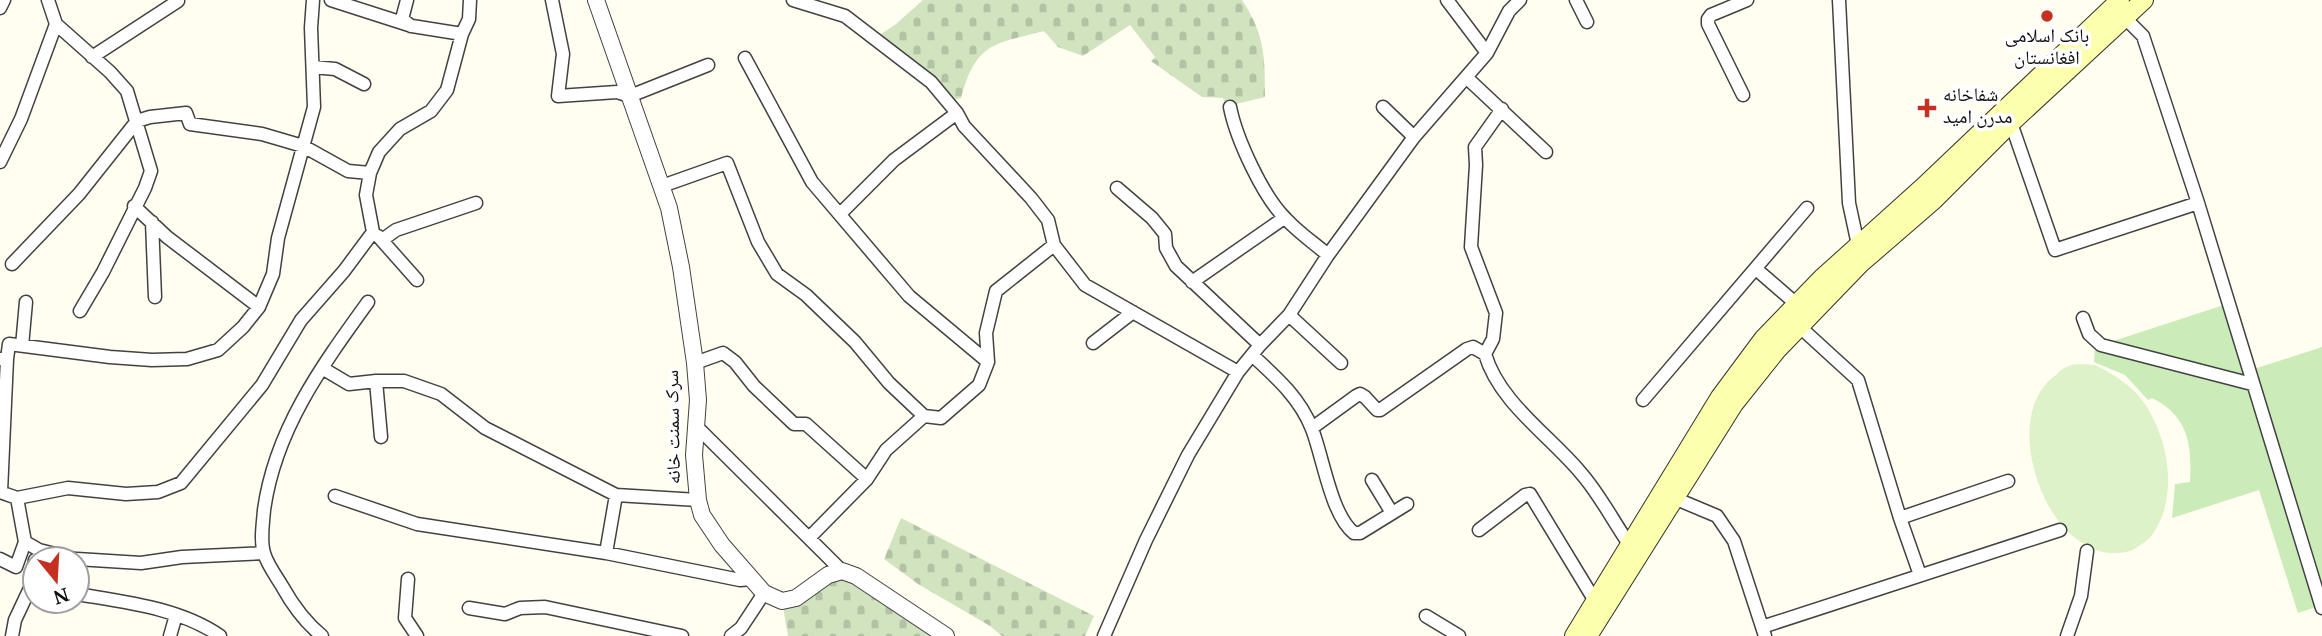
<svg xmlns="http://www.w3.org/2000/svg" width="2322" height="636" viewBox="0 0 2322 636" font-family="Georgia,'Noto Naskh Arabic',serif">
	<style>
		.cemetery { fill: url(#cemetery-stones) }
		.park { fill: #cbecb8 }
		.pitch { fill: #def2ca }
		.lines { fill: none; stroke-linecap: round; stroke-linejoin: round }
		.minor-casing { stroke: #424242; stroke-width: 15 }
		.tertiary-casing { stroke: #424242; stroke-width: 18 }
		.secondary-casing { stroke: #313131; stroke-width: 20 }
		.minor { stroke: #fff; stroke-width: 12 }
		.tertiary { stroke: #fff; stroke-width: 16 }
		.secondary { stroke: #fcffab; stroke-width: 18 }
		.poi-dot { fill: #c63020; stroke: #fff; stroke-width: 2.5 }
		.labels { text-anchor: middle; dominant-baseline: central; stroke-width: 7; stroke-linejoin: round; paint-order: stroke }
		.poi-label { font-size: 19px; fill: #0f0f0f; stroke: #fff }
		.street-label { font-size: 19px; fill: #0f0f0f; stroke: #fff }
	</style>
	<defs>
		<pattern id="cemetery-stones" width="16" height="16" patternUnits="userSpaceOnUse" patternTransform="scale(1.75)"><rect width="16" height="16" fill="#d2e3c0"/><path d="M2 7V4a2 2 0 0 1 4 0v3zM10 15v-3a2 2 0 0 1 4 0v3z" fill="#b3c2a4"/></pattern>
	</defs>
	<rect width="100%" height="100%" fill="#fffef0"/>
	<path class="cemetery" d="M 923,0 L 1242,0 C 1265,35 1265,57 1265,97 L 1232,105 L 1231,101 L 1225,103 L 1223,98 L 1202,97 L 1151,61 L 1155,57 L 1130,25 L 1083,56 L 1058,47 L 1044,31 C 994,44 976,42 961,98 L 948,102 L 874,39 L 896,24 Z
		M 901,518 L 1094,616 L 1085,636 L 1002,636 L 990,626 L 918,584 L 884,559 Z
		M 842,571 L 946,636 L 788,636 L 782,601 Z"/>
	<path class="park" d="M 2233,302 L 2254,369 L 2322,347 L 2322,605 L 2298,613 L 2259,490 L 2172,518 L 2175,484 L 2190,482 C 2192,446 2189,416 2152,398 L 2148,400 L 2125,375 L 2094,362 L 2095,347 Z"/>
	<path class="pitch" d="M 2095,365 C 2115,375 2132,385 2145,404 C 2169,440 2179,498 2152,535 C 2149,540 2141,544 2136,548 C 2128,553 2120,553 2110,553 C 2101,553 2094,549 2086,545 C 2036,520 2004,411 2056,375 C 2059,372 2064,367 2069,366 C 2076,363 2088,365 2095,365 Z"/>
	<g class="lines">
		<defs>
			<path id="minor" d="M 48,0 L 56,24 L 110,72 L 127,91 L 151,171 L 145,188 L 103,272 L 80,311
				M 331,0 L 412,26 L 462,34
				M 407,0 L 402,19 L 411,26
				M 552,0 L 563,54 L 558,96 L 617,92 L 630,96 L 708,65
				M 793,0 L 845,16 L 931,82 L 957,113 L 964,126 L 1031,198 L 1048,220 L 1054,245 L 1085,285 L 1238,372
				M 1447,0 L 1487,53
				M 1576,0 L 1587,22
				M 1839,0 L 1849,203 L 1858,245
				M 0,8 L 4,0
				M 2121,14 L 2143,36 L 2198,203 L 2322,608
				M 92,57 L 178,1
				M 745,58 L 812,182 L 909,296 L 988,362
				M 313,67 L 335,69 L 364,84
				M 1466,77 L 1546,152
				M 1743,95 L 1708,24 L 1708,19 L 1711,15 L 1747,0
				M 1230,107 C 1236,138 1263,197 1286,219 C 1299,233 1314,243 1328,255
				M 1383,107 L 1414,137
				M 1502,109 L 1475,147 L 1476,165 L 1471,247 L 1496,313 L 1493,339 L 1485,354 C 1499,402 1549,435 1580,472 C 1599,493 1613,521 1629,544 L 1635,548
				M 2011,123 L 2055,250 L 2198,203
				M 0,162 L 21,119 L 56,24
				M 662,186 L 727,163 L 758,242 L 777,274 L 806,295 L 855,342 L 889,383 L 924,416
				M 1117,188 L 1152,218 L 1165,234 L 1166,248 L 1176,266 L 1260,345
				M 134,206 L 167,237 L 259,307
				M 840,214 L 894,160 L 957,113
				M 152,222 L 155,297
				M 378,236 L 417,280
				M 382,240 L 396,230 L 476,203
				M 12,264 L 79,194 L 137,121 L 150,117 L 186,113 L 190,124 L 262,134 L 303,146 L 348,171 L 370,173
				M 1756,269 L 1793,301 L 1793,308
				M 1192,282 L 1284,218
				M 1289,315 L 1341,363
				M 2083,318 L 2089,334 L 2101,345 L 2252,384
				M 1800,327 L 1858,380 L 1900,518 L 1920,575
				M 1093,343 L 1133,312
				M 22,346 L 26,302
				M 1252,355 C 1276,377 1300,398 1312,429 C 1323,457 1331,515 1354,533 L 1360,533 L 1407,504
				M 0,359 L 7,359 L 9,344 L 110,357 L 152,360 L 187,359 L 218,350 L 243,327 L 259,307 L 273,274 L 278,238 L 314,107 L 311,28 L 313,0
				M 695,363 L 723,353 L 735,362 L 754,386 L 794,424 L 806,424 L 867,479
				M 322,368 L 349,384 L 376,381 L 404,381 L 441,394 L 485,428 L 616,495 L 606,553
				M 376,381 L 381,437
				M 1643,400 L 1807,208
				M 696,426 L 842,571
				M 1312,428 L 1356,396 L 1360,394 L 1365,397 L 1377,410 L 1380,410 L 1467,349 L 1473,347 L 1485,354
				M 1372,480 L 1392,513
				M 0,492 L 17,498 L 68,488 L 126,494 L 158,492 L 181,483 L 262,385 L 301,320 L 344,271 L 373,232 L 366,195 L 370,173 L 379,152 L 400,129 L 431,111 L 447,90 L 462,34 L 469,19 L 470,0
				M 1,492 L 7,359
				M 616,495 L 698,500
				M 335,496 L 417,524 L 606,553 L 740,580 L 752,579
				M 1674,498 L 1717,516 L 1734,541 L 1765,636
				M 1900,518 L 2008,481
				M 1479,530 L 1525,495 L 1530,494 L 1595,601
				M 809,538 L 867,479 L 886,450 L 924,416 L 941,418 L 979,385 L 988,362 L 986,333 L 996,291 L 1054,245
				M 25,542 L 39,550 L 75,559
				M 0,559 L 16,567 L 25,542 L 17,498
				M 77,559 L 141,563 L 182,557 L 264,553
				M 408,579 L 405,618 L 417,636
				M 77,594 C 124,602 180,608 220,636
				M 469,608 L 505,614 L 520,608 L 545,607 L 682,636
				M 1426,616 L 1459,636
				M 1762,627 L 2060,530
				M 12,636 L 15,620 L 31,586 L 35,560
				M 170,636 L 176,615
				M 322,636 C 306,623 292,604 282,586 C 276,576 267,564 264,553 C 260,540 263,524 264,510 C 275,430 321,367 368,302
				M 731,636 L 741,628 L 764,593
				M 1104,636 L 1146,540 L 1188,455 L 1238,372 L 1260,345 L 1289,315 L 1328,255 L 1414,137 L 1487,53 L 1509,11 L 1520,0
				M 2067,636 L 2081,596 L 2087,551"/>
			<path id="tertiary" d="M 596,0 L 669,208 L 681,267 L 695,363 L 698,400 L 694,455 L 698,500 L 702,515 L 722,545 L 764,593 L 782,601 L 796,598 L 828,575 L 842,571 L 856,576 L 946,636"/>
			<path id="secondary" d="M 1574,636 L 1720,397 L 1763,339 L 1822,278 L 1922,188 L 2120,0
				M 1588,636 L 1734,404 L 1777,350 L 1860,264 L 1934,200 L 2011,123 L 2144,0"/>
		</defs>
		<use href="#minor" class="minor-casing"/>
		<use href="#tertiary" class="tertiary-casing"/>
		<use href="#secondary" class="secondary-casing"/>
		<use href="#minor" class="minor"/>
		<use href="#tertiary" class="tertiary"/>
		<use href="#secondary" class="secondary"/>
	</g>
	<g class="poi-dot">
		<circle cx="2047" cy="16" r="7"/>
		<path d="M1923.5 97.5h7v7h7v7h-7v7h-7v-7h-7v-7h7z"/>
	</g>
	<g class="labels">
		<g class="poi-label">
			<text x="2047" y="38">بانک اسلامی<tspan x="2047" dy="22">افغانستان</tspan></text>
			<text x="1943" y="97" text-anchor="start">شفاخانه<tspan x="1943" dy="22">مدرن امید</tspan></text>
		</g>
		<g class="street-label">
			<text transform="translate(675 427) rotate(-91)">سرک سمنت خانه</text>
		</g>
	</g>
	<g transform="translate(56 580) rotate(162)"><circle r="33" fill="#ffffff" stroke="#9f9f9f" stroke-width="2"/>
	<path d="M0-5L12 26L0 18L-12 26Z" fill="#c63020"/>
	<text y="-10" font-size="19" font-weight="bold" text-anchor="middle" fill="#0f0f0f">N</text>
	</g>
</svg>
